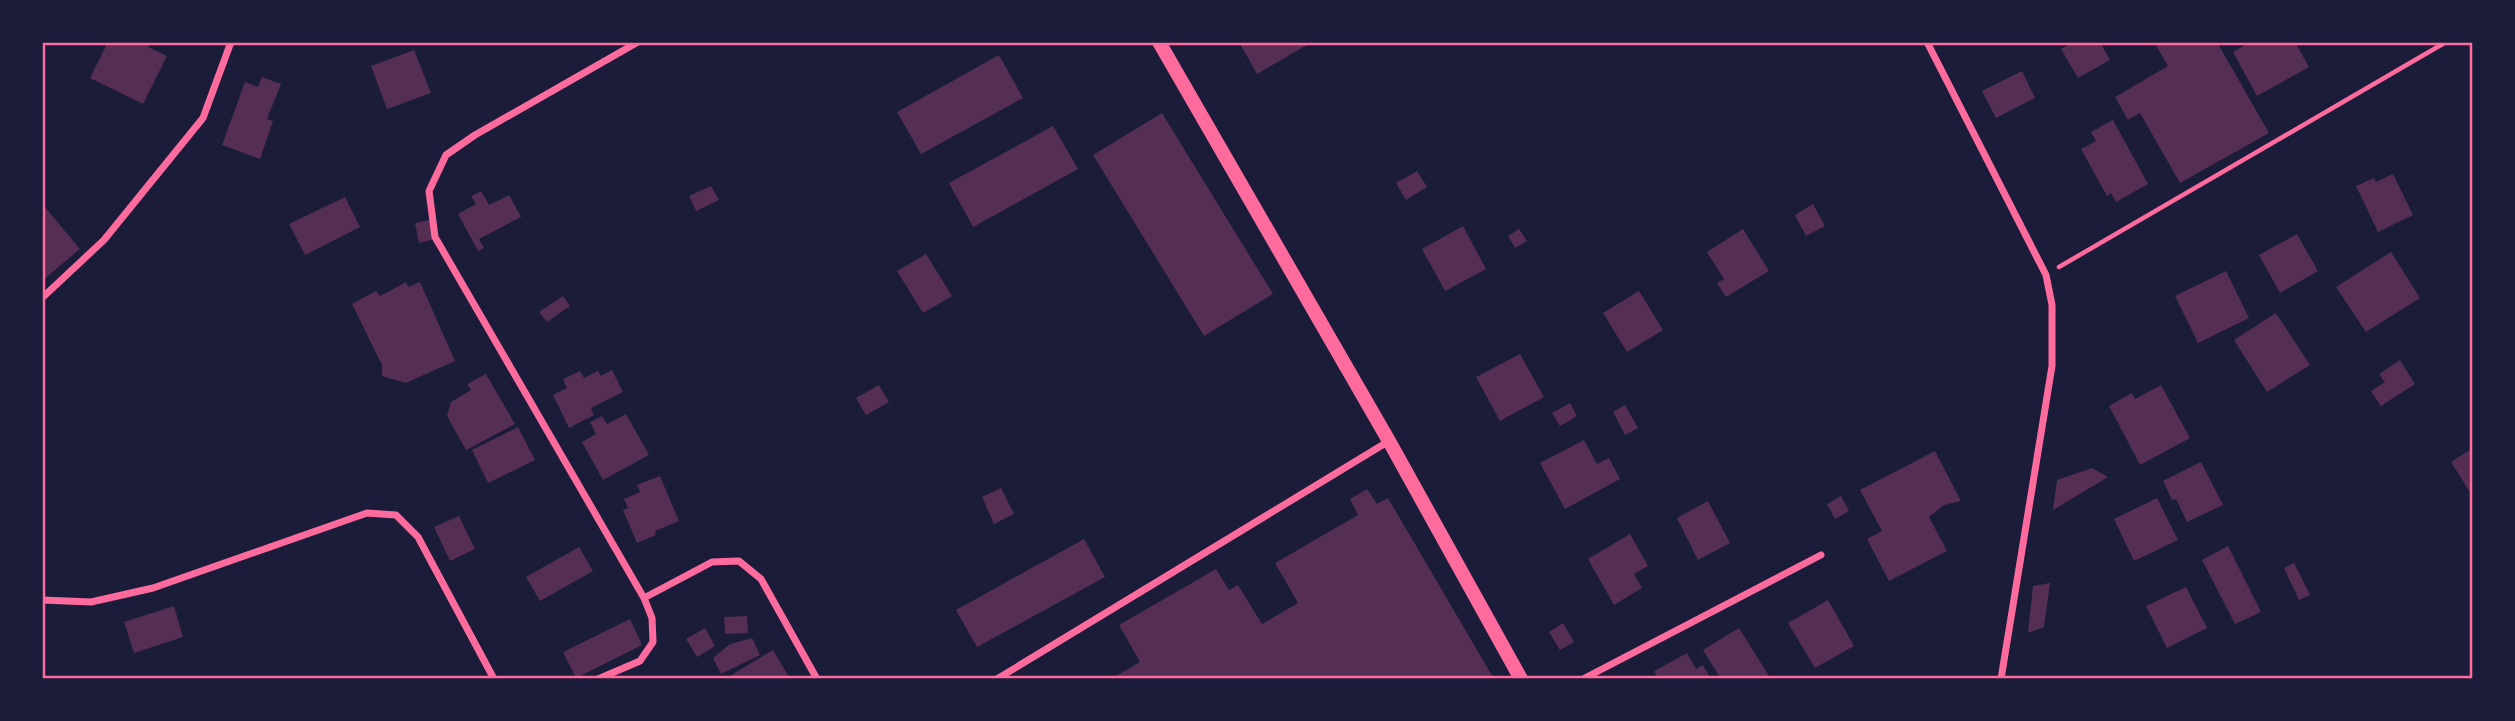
<svg xmlns="http://www.w3.org/2000/svg" width="2515" height="721" viewBox="0 0 2515 721" font-family="'Libre Baskerville',serif">
	<style>
		.building { fill: #542f53 }
		.lines { fill: none; stroke-linecap: round; stroke-linejoin: round }
		.path { stroke: #ff6b9d; stroke-width: 4.5 }
		.minor { stroke: #ff6b9d; stroke-width: 7 }
		.secondary { stroke: #ff6b9d; stroke-width: 14 }
		.neatline { fill: none; stroke: #ff6b9d; stroke-width: 2.5 }
	</style>
	<rect width="100%" height="100%" fill="#1b1b3a"/>
	<path class="building" d="M 108,42 L 151,42 L 148,47 L 167,56 L 143,104 L 90,78 Z
		M 1239,42 L 1312,42 L 1257,74 Z
		M 2074,42 L 2100,42 L 2110,60 L 2078,78 L 2061,49 Z
		M 2154,42 L 2217,42 L 2269,133 L 2180,183 L 2140,113 L 2128,120 L 2115,97 L 2168,66 Z
		M 2251,42 L 2295,42 L 2309,67 L 2257,96 L 2233,52 Z
		M 414,50 L 431,93 L 387,109 L 371,66 Z
		M 999,55 L 1023,98 L 921,154 L 897,112 Z
		M 2022,71 L 2035,98 L 1996,118 L 1982,91 Z
		M 262,77 L 281,84 L 267,119 L 273,121 L 260,159 L 222,145 L 245,82 L 258,87 Z
		M 1162,113 L 1273,294 L 1204,336 L 1093,155 Z
		M 2113,120 L 2148,184 L 2116,202 L 2111,193 L 2107,196 L 2081,149 L 2096,141 L 2091,132 Z
		M 1053,126 L 1078,169 L 973,227 L 949,183 Z
		M 1417,171 L 1427,187 L 1406,200 L 1396,183 Z
		M 2393,174 L 2413,215 L 2378,232 L 2356,186 L 2374,178 L 2376,182 Z
		M 711,186 L 719,200 L 696,211 L 689,196 Z
		M 481,191 L 489,205 L 509,195 L 521,217 L 479,239 L 484,248 L 478,251 L 458,214 L 476,204 L 471,196 Z
		M 345,197 L 360,227 L 305,255 L 289,224 Z
		M 1813,204 L 1825,226 L 1806,236 L 1795,215 Z
		M 44,206 L 80,249 L 42,281 L 42,207 Z
		M 430,220 L 435,239 L 419,243 L 415,223 Z
		M 1463,226 L 1486,269 L 1445,291 L 1422,249 Z
		M 1519,229 L 1527,241 L 1515,248 L 1508,236 Z
		M 1743,229 L 1769,271 L 1726,297 L 1717,283 L 1724,279 L 1707,252 Z
		M 2297,234 L 2318,271 L 2280,293 L 2259,255 Z
		M 2391,252 L 2420,298 L 2366,332 L 2336,287 Z
		M 926,254 L 952,296 L 923,313 L 897,271 Z
		M 2226,271 L 2249,318 L 2198,343 L 2175,296 Z
		M 406,282 L 408,287 L 420,282 L 455,361 L 406,383 L 382,376 L 382,365 L 352,304 L 376,291 L 380,296 Z
		M 1639,291 L 1663,330 L 1627,352 L 1603,313 Z
		M 563,296 L 570,306 L 547,322 L 539,312 Z
		M 2276,313 L 2310,365 L 2267,392 L 2234,340 Z
		M 1520,354 L 1544,397 L 1500,421 L 1476,377 Z
		M 2400,360 L 2415,384 L 2381,406 L 2371,391 L 2385,382 L 2379,374 Z
		M 612,370 L 623,392 L 591,408 L 594,415 L 569,428 L 553,395 L 567,388 L 563,379 L 580,371 L 584,378 L 598,371 L 601,376 Z
		M 486,374 L 515,424 L 466,450 L 447,416 L 451,402 L 471,390 L 467,384 Z
		M 879,385 L 889,402 L 866,415 L 856,398 Z
		M 2161,385 L 2190,438 L 2140,465 L 2109,406 L 2132,393 L 2135,399 Z
		M 1570,403 L 1577,416 L 1560,426 L 1552,413 Z
		M 1625,405 L 1638,428 L 1625,435 L 1613,412 Z
		M 626,414 L 649,455 L 603,480 L 582,442 L 596,434 L 590,422 L 602,416 L 607,424 Z
		M 518,427 L 535,460 L 488,483 L 472,450 Z
		M 1584,440 L 1597,464 L 1609,458 L 1620,479 L 1565,509 L 1540,463 Z
		M 2473,448 L 2473,497 L 2451,462 Z
		M 1935,451 L 1961,501 L 1944,505 L 1929,517 L 1947,551 L 1889,581 L 1867,539 L 1882,531 L 1860,490 Z
		M 2201,462 L 2223,505 L 2187,522 L 2176,499 L 2172,500 L 2163,481 Z
		M 2092,468 L 2108,477 L 2053,510 L 2057,480 Z
		M 660,476 L 679,521 L 655,531 L 656,535 L 637,543 L 623,510 L 628,508 L 624,499 L 640,492 L 637,485 Z
		M 1001,488 L 1014,514 L 994,524 L 982,497 Z
		M 1367,489 L 1377,504 L 1388,498 L 1494,679 L 1111,679 L 1140,662 L 1119,625 L 1216,569 L 1229,590 L 1238,585 L 1262,624 L 1298,603 L 1275,563 L 1358,515 L 1350,499 Z
		M 1841,496 L 1849,511 L 1835,519 L 1827,504 Z
		M 2157,498 L 2178,540 L 2134,561 L 2114,519 Z
		M 1708,501 L 1730,543 L 1698,560 L 1677,518 Z
		M 459,516 L 475,549 L 450,561 L 434,527 Z
		M 1630,534 L 1648,566 L 1634,574 L 1642,588 L 1614,605 L 1588,559 Z
		M 1084,539 L 1105,577 L 977,647 L 956,610 Z
		M 2228,546 L 2261,612 L 2235,624 L 2202,560 Z
		M 579,547 L 593,571 L 540,601 L 526,577 Z
		M 2294,563 L 2310,595 L 2299,600 L 2284,568 Z
		M 2050,583 L 2044,627 L 2028,633 L 2033,586 Z
		M 2186,587 L 2207,628 L 2167,648 L 2146,606 Z
		M 1828,600 L 1854,646 L 1815,668 L 1788,623 Z
		M 174,606 L 183,637 L 134,653 L 124,622 Z
		M 747,616 L 748,633 L 725,634 L 724,617 Z
		M 630,619 L 642,645 L 576,678 L 563,652 Z
		M 1563,623 L 1574,642 L 1560,650 L 1549,632 Z
		M 705,628 L 715,646 L 697,657 L 686,639 Z
		M 1739,628 L 1771,679 L 1721,679 L 1703,650 Z
		M 752,638 L 760,655 L 721,674 L 713,658 L 730,644 Z
		M 773,650 L 789,677 L 729,679 L 728,677 Z
		M 1687,653 L 1696,669 L 1703,665 L 1711,679 L 1659,679 L 1654,671 Z"/>
	<g class="lines">
		<path class="path" d="M 2059,267 L 2446,42"/>
		<path class="minor" d="M 1927,42 L 2046,275 L 2052,305 L 2052,366 L 2001,679
			M 42,298 L 104,240 L 203,118 L 231,42
			M 644,598 L 712,562 L 739,561 L 761,579 L 817,679
			M 42,600 L 91,602 L 153,588 L 367,513 L 396,515 L 418,537 L 494,679
			M 598,679 L 640,661 L 653,642 L 652,618 L 644,598 L 435,237 L 429,191 L 446,155 L 475,135 L 638,42
			M 997,679 L 1389,441
			M 1583,679 L 1821,555"/>
		<path class="secondary" d="M 1159,42 L 1389,441 L 1521,679"/>
	</g>
	<rect width="2515" height="721" fill="none" stroke="#1b1b3a" stroke-width="88"/>
	<rect x="44" y="44" width="2427" height="633" class="neatline"/>
</svg>
